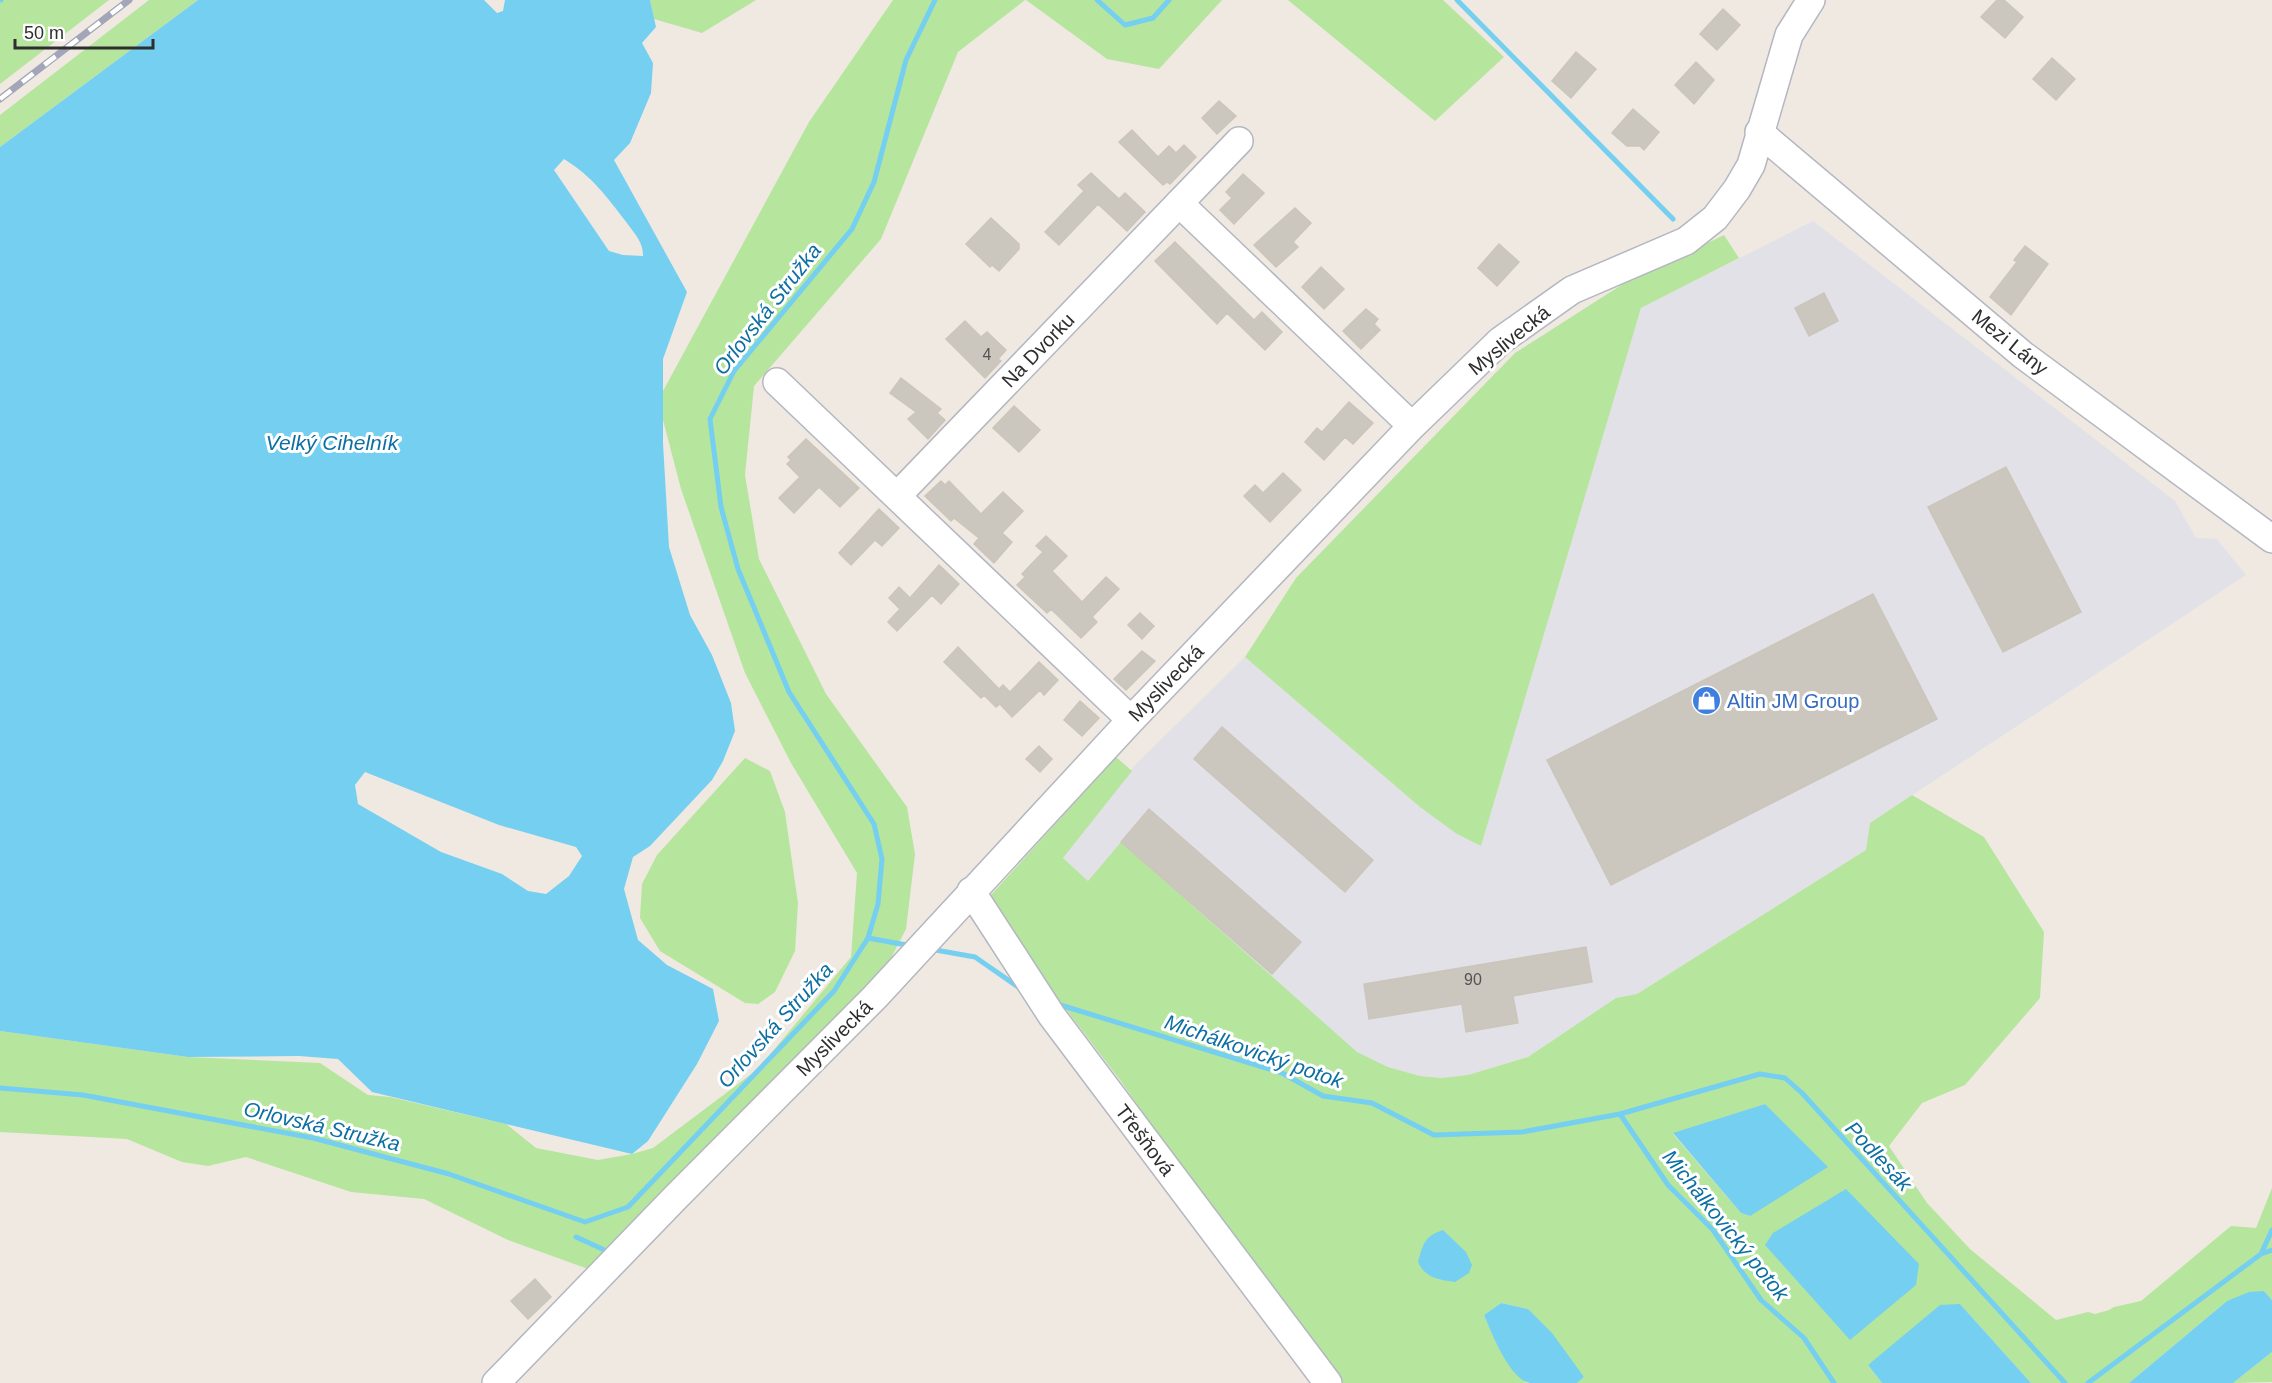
<svg xmlns="http://www.w3.org/2000/svg" width="2272" height="1383" viewBox="0 0 2272 1383" font-family="Helvetica,sans-serif">
	<style>
		.industrial { fill: #e3e1e8 }
		.green { fill: #b6e59e; fill-rule: evenodd }
		.water { fill: #75cff0; fill-rule: evenodd }
		.lines { fill: none; stroke-linecap: round; stroke-linejoin: round }
		.stream { stroke: #75cff0; stroke-width: 5 }
		.building { fill: #cbc7bf; stroke: #cbc5ba; stroke-width: 1.5 }
		.minor-casing { stroke: #b4b7c1; stroke-width: 30 }
		.minor { stroke: #fff; stroke-width: 27 }
		.rail-casing { stroke: #a3a6b8; stroke-width: 7 }
		.rail { stroke: #fff; stroke-width: 4.5; stroke-dasharray: 14; stroke-linecap: butt }
		.labels { text-anchor: middle; dominant-baseline: central; stroke-width: 6; stroke-linejoin: round; paint-order: stroke }
		.number-label { font-size: 16px; fill: #555452 }
		.street-label { font-size: 20px; fill: #2e2e2e; stroke: #fff }
		.shop-label { font-size: 20px; fill: #366cbe; stroke: #fff; text-anchor: start }
		.water-label { font-size: 21px; font-style: italic; fill: #0d6fa3; stroke: #fff }
	</style>
	<rect width="100%" height="100%" fill="#efe9e1"/>
	<path class="industrial" d="M 1813,221 L 2175,501 L 2196,538 L 2217,539 L 2246,575 L 1870,823 L 1866,850 L 1637,994 L 1616,999 L 1528,1057 L 1468,1075 L 1441,1078 L 1420,1076 L 1388,1067 L 1357,1052 L 1121,842 L 1088,881 L 1063,858 L 1136,764 L 1245,657 L 1420,807 L 1481,846 L 1641,308 Z"/>
	<path class="green" d="M 0,0 L 109,0 L 0,84 Z
		M 149,0 L 198,0 L 0,147 L 0,115 Z
		M 650,0 L 756,0 L 702,33 L 654,19 Z
		M 893,0 L 1025,0 L 958,52 L 881,239 L 754,386 L 745,475 L 759,559 L 826,694 L 907,807 L 915,854 L 906,929 L 889,962 L 591,1270 L 508,1240 L 424,1199 L 351,1192 L 246,1157 L 208,1166 L 182,1162 L 127,1139 L 0,1132 L 0,1031 L 188,1057 L 320,1063 L 368,1095 L 390,1097 L 506,1124 L 536,1148 L 598,1160 L 632,1154 L 653,1148 L 758,1069 L 851,957 L 857,873 L 791,763 L 745,673 L 681,489 L 663,420 L 663,391 L 809,122 Z
		M 1026,0 L 1222,0 L 1159,69 L 1107,59 Z
		M 1288,0 L 1443,0 L 1504,57 L 1435,121 Z
		M 1724,235 L 1739,258 L 1641,308 L 1481,846 L 1457,834 L 1420,807 L 1245,657 L 1296,578 L 1515,353 L 1623,284 Z
		M 1116,757 L 1132,771 L 1063,858 L 1088,881 L 1121,842 L 1357,1052 L 1388,1067 L 1420,1076 L 1441,1078 L 1468,1075 L 1528,1057 L 1616,998 L 1637,994 L 1866,850 L 1870,823 L 1912,795 L 1984,837 L 2044,932 L 2040,998 L 1965,1085 L 1922,1103 L 1889,1146 L 1927,1203 L 1970,1249 L 2056,1320 L 2088,1312 L 2095,1314 L 2109,1310 L 2114,1307 L 2141,1301 L 2231,1226 L 2256,1228 L 2272,1188 L 2272,1300 L 2264,1291 L 2227,1301 L 2129,1383 L 2031,1383 L 1960,1304 L 1868,1365 L 1882,1383 L 1577,1383 L 1584,1377 L 1528,1309 L 1501,1303 L 1484,1315 C 1495,1341 1505,1365 1527,1383 L 1343,1383 L 1222,1226 L 1120,1080 L 1039,974 L 991,895 ZM 1765,1104 L 1750,1216 L 1741,1213 L 1673,1134 Z
		M 745,758 L 770,771 L 785,812 L 798,903 L 795,951 L 775,992 L 758,1004 L 745,1003 L 660,951 L 640,918 L 642,884 L 657,855 Z
		M 2272,1352 L 2272,1382 L 2233,1383 Z"/>
	<path class="water" d="M 198,0 L 484,0 L 497,13 L 503,11 L 505,0 L 650,0 L 656,27 L 642,43 L 653,63 L 651,93 L 630,143 L 614,160 L 687,292 L 663,359 L 663,443 L 669,547 L 690,615 L 712,655 L 731,703 L 735,731 L 723,761 L 712,780 L 650,846 L 633,857 L 624,889 L 638,940 L 667,965 L 713,989 L 719,1021 L 697,1064 L 648,1141 L 632,1154 L 372,1092 L 338,1059 L 299,1056 L 188,1057 L 0,1031 L 0,147 ZM 564,159 C 593,177 606,196 627,223 C 635,235 643,241 643,256 L 623,255 L 609,251 L 554,170 ZM 365,772 L 499,825 L 576,847 L 582,856 L 569,876 L 546,894 L 528,891 L 502,874 L 441,852 L 358,804 L 355,785 Z
		M 1765,1104 L 1828,1167 L 1750,1216 L 1741,1213 L 1673,1133 Z
		M 1846,1189 L 1919,1264 L 1916,1285 L 1850,1340 L 1765,1245 L 1773,1233 Z
		M 1443,1230 L 1466,1252 L 1472,1265 L 1469,1273 L 1455,1282 C 1438,1279 1426,1279 1418,1262 C 1423,1245 1424,1236 1443,1230 Z
		M 2264,1291 L 2272,1300 L 2272,1352 L 2233,1383 L 2129,1383 L 2227,1301 L 2249,1292 Z
		M 1501,1303 L 1528,1309 L 1552,1333 L 1584,1377 L 1577,1383 C 1562,1383 1545,1383 1530,1383 C 1510,1380 1491,1332 1484,1315 Z
		M 1960,1304 L 2031,1383 L 1882,1383 L 1868,1365 L 1940,1305 Z"/>
	<g class="lines">
		<path class="stream" d="M 0,0 L 1,0
			M 1097,0 L 1125,25 L 1153,18 L 1169,0
			M 1457,0 L 1673,219
			M 868,938 L 912,946
			M 930,949 L 975,957 L 1021,989
			M 1057,1004 L 1282,1073 L 1323,1096 L 1372,1103 L 1434,1135 L 1522,1132 L 1620,1114 L 1668,1185 L 1713,1230 L 1761,1300 L 1804,1338 L 1834,1383
			M 0,1088 L 83,1095 L 313,1138 L 449,1174 L 585,1222 L 628,1207 L 834,991 L 868,938 L 878,904 L 882,859 L 874,824 L 789,692 L 738,569 L 721,507 L 710,419 L 734,371 L 852,229 L 874,182 L 906,60 L 935,0
			M 1620,1114 L 1760,1074 L 1785,1078 L 1802,1093 L 2065,1383
			M 576,1237 L 611,1253
			M 2261,1254 L 2272,1250
			M 2088,1383 L 2261,1254 L 2272,1230"/>
	</g>
	<path class="building" d="M 1997,0 L 2004,0 L 2023,17 L 2005,38 L 1981,17 Z
		M 1723,9 L 1740,25 L 1717,50 L 1700,34 Z
		M 1576,52 L 1596,69 L 1571,98 L 1552,81 Z
		M 2052,58 L 2075,79 L 2056,100 L 2033,79 Z
		M 1696,62 L 1714,80 L 1694,104 L 1675,85 Z
		M 1219,101 L 1236,116 L 1217,134 L 1202,118 Z
		M 1633,109 L 1659,132 L 1644,150 L 1640,146 L 1627,146 L 1612,133 Z
		M 1132,130 L 1158,157 L 1169,146 L 1176,153 L 1184,145 L 1196,157 L 1170,184 L 1167,182 L 1163,185 L 1119,142 Z
		M 1091,173 L 1119,199 L 1125,193 L 1145,212 L 1127,231 L 1098,204 L 1059,245 L 1045,232 L 1084,191 L 1078,185 Z
		M 1243,174 L 1264,193 L 1234,224 L 1220,210 L 1232,198 L 1226,192 Z
		M 1295,208 L 1311,223 L 1293,242 L 1298,247 L 1276,267 L 1254,245 Z
		M 991,218 L 1019,244 L 1019,249 L 999,271 L 992,265 L 990,267 L 966,244 Z
		M 1175,242 L 1254,320 L 1262,312 L 1282,332 L 1265,350 L 1227,313 L 1217,324 L 1155,261 Z
		M 1499,244 L 1519,262 L 1497,286 L 1478,268 Z
		M 2025,246 L 2048,264 L 2011,315 L 1990,297 L 2017,262 L 2014,260 Z
		M 1321,267 L 1344,289 L 1324,309 L 1302,287 Z
		M 1824,293 L 1838,321 L 1809,336 L 1795,308 Z
		M 1366,309 L 1378,319 L 1374,324 L 1380,330 L 1361,349 L 1343,331 Z
		M 965,321 L 981,337 L 987,332 L 1006,350 L 998,359 L 1001,361 L 985,378 L 946,339 Z
		M 901,378 L 941,409 L 937,413 L 945,420 L 928,439 L 908,419 L 916,412 L 890,393 Z
		M 1349,402 L 1373,423 L 1353,444 L 1345,437 L 1324,460 L 1305,442 L 1317,428 L 1322,432 Z
		M 1014,406 L 1040,430 L 1019,452 L 993,428 Z
		M 806,439 L 859,488 L 840,507 L 819,487 L 794,513 L 779,498 L 800,477 L 787,464 L 791,460 L 788,457 Z
		M 2006,467 L 2081,612 L 2003,652 L 1928,507 Z
		M 1283,473 L 1301,490 L 1270,522 L 1244,496 L 1255,485 L 1263,493 Z
		M 941,481 L 945,485 L 949,481 L 981,514 L 1003,492 L 1023,511 L 1002,533 L 1012,542 L 994,563 L 974,544 L 979,538 L 954,518 L 951,521 L 925,496 Z
		M 879,509 L 899,528 L 882,546 L 875,540 L 851,565 L 839,553 Z
		M 1046,536 L 1067,556 L 1052,571 L 1082,602 L 1106,577 L 1119,589 L 1092,617 L 1097,622 L 1081,638 L 1051,609 L 1047,613 L 1017,585 L 1025,577 L 1022,574 L 1043,552 L 1036,546 Z
		M 939,565 L 959,584 L 941,604 L 932,595 L 897,631 L 888,622 L 900,609 L 889,598 L 899,587 L 910,598 Z
		M 1873,594 L 1937,719 L 1611,885 L 1547,760 Z
		M 1140,613 L 1154,626 L 1142,639 L 1128,625 Z
		M 958,647 L 999,689 L 1003,685 L 1010,692 L 1039,662 L 1058,680 L 1044,695 L 1040,690 L 1012,717 L 1000,704 L 996,707 L 984,695 L 981,698 L 944,662 Z
		M 1142,651 L 1155,661 L 1126,690 L 1114,679 Z
		M 1080,701 L 1099,718 L 1082,736 L 1064,720 Z
		M 1222,727 L 1373,860 L 1345,892 L 1194,759 Z
		M 1039,746 L 1052,759 L 1040,772 L 1026,759 Z
		M 1149,809 L 1301,942 L 1272,974 L 1121,842 Z
		M 1586,947 L 1592,982 L 1513,996 L 1518,1023 L 1466,1032 L 1462,1004 L 1369,1019 L 1364,984 Z
		M 535,1279 L 551,1297 L 528,1319 L 511,1301 Z"/>
	<g class="lines">
		<defs>
			<path id="minor" d="M 1759,132 L 2023,355 L 2272,539
				M 1179,203 L 1412,426
				M 777,382 L 1131,720
				M 897,496 L 1239,141
				M 971,891 L 1052,1016 L 1328,1383
				M 496,1383 L 677,1196 L 875,997 L 1131,720 L 1412,426 L 1500,341 L 1572,290 L 1686,241 L 1715,218 L 1737,189 L 1751,165 L 1789,35 L 1811,0"/>
		</defs>
		<use href="#minor" class="minor-casing"/>
		<use href="#minor" class="minor"/>
		<defs>
			<path id="rail" d="M 0,99 L 129,0"/>
		</defs>
		<use href="#rail" class="rail-casing"/>
		<use href="#rail" class="rail"/>
	</g>
	<defs>
		<symbol id="shop-disc" viewBox="-11 -11 22 22"><circle r="9.5" fill="#3f7fe0" stroke="#fff"/><path d="M-5-2.5h2.3a2.7 3.5 0 0 1 5.4 0H5L5.5 6h-11ZM-1.5-2.5h3a1.5 2.3 0 0 0-3 0Z" fill="#fff"/></symbol>
	</defs>
	<g fill-rule="evenodd">
		<use href="#shop-disc" x="1690" y="684" width="33" height="33"/>
	</g>
	<g class="labels">
		<g class="number-label">
			<text x="987" y="354">4</text>
			<text x="1473" y="979">90</text>
		</g>
		<g class="street-label">
			<text transform="translate(1509 340) rotate(-39)">Myslivecká</text>
			<text transform="translate(2010 342) rotate(39)">Mezi Lány</text>
			<text transform="translate(1038 350) rotate(-46)">Na Dvorku</text>
			<text transform="translate(1166 683) rotate(-46)">Myslivecká</text>
			<text transform="translate(834 1038) rotate(-45)">Myslivecká</text>
			<text transform="translate(1145 1140) rotate(53)">Třešňová</text>
		</g>
		<g class="shop-label">
			<text x="1727" y="701">Altin JM Group</text>
		</g>
		<g class="water-label">
			<text transform="translate(767 309) rotate(-52)">Orlovská Stružka</text>
			<text x="332" y="442">Velký Cihelník</text>
			<text transform="translate(775 1025) rotate(-48)">Orlovská Stružka</text>
			<text transform="translate(1254 1051) rotate(19)">Michálkovický potok</text>
			<text transform="translate(322 1126) rotate(13)">Orlovská Stružka</text>
			<text transform="translate(1879 1156) rotate(47)">Podlesák</text>
			<text transform="translate(1726 1225) rotate(51)">Michálkovický potok</text>
		</g>
	</g>
	<path d="M15 39v9h138v-9" fill="none" stroke="#2e2e2e" stroke-width="3"/>
	<text x="24" y="39" font-size="18" fill="#2e2e2e" stroke="#ffffff" stroke-width="4.5" paint-order="stroke">50 m</text>
</svg>
